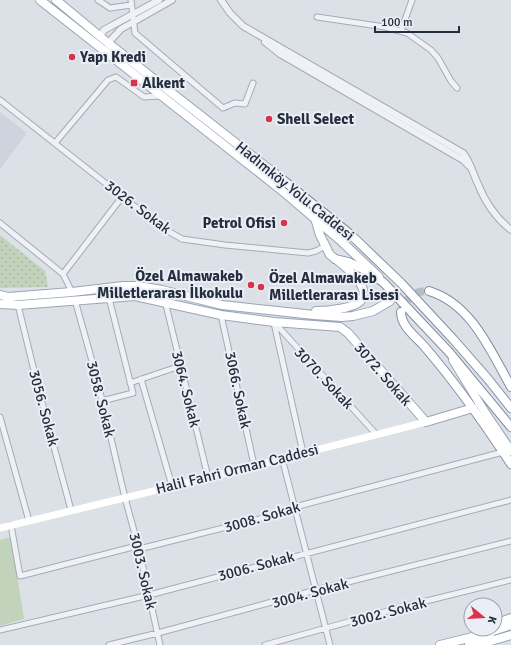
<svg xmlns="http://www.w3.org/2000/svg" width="511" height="645" viewBox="0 0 511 645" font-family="Signika,sans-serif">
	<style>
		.built { fill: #ced3dd }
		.grass { fill: url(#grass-dots) }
		.park { fill: #c2d3bc }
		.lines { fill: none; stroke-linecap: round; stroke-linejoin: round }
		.trunk-tunnel { stroke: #b7bdc6; stroke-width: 8; stroke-dasharray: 8 4; stroke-linecap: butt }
		.minor-casing { stroke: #a5abb5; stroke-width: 7 }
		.tertiary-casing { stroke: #a5abb5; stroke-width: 8 }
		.primary-casing { stroke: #9aa5b5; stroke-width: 10 }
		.trunk-casing { stroke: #828ea0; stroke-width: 10 }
		.minor { stroke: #eff1f6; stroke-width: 5 }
		.tertiary { stroke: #eff1f6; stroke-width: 6 }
		.secondary { stroke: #fff; stroke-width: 7 }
		.primary { stroke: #fff; stroke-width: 8 }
		.trunk { stroke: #fff; stroke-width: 8 }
		.poi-dot { fill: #db324c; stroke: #ebeff5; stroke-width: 1.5 }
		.labels { text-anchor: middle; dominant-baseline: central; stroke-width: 4; stroke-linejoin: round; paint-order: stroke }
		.poi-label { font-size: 15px; font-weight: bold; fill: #242e3f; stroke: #ebeff5; text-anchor: start }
		.street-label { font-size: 15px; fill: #242e3f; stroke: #ebeff5 }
	</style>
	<defs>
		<pattern id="grass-dots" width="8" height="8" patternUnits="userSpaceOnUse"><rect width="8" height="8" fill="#c2d3bc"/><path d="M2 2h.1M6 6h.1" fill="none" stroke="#a7b5a3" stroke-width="1.8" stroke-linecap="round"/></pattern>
	</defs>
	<rect width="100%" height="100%" fill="#dce1e8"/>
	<path class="built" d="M 0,112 L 27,133 L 0,169 Z"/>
	<path class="grass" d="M 0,235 L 45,271 L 48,287 L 0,288 Z"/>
	<path class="park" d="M 11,537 L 24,619 L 0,626 L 0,540 Z"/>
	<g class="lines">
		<path class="trunk-tunnel" d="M 401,311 C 409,297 412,291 429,291"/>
		<defs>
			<path id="minor" d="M 98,0 L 110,8 L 131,5
				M 131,0 L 135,33 L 223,108 L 235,103 L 245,104 L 253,83
				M 317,17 L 385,27 L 407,33 L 431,50 L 438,58 L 451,81 L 457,88
				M 401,31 L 412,0
				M 0,100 L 161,227 L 182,239 L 225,245 L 308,253 L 316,251 L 325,246
				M 55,143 L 108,80 L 116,77 L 144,97 L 161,96
				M 0,223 L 63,274 L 72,292
				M 63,274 L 122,197
				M 75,300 L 97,379 L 125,498 L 139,549 L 160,645
				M 165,301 L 208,477
				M 18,305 L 40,395 L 71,510
				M 221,315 L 254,465
				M 274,322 L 376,434
				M 274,323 L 303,453
				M 141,379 L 172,486
				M 130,383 L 180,366
				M 102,401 L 133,393 L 109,298
				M 0,417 L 29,521
				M 282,458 L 330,645
				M 11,525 L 20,576 L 133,547 L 139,549 L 291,511 L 295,507 L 503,452
				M 0,630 L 149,595 L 511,500
				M 109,645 L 158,633 L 316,590 L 511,541
				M 265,645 L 402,607 L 511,580"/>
			<path id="tertiary" d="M 221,0 L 230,13 L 243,26 L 463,153 C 470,161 473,174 478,184 C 485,202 496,218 511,230
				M 100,36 L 104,30 L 159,0
				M 265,42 L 280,54 L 463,160 L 469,166
				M 108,43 L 121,29 L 172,0"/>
			<path id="primary" d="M 40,0 L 280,189 L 341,241 L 379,277
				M 56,0 L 108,43 L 283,180
				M 315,218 L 320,235 L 330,255 C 340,262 371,285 362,299 C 356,309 326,311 316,311
				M 0,295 L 8,297 L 72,292 L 123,286 L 138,286 L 162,290 L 222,305 L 314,315 L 342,317 L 353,316 L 373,311 L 390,301
				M 0,304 L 18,305 L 135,296 L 221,315 L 274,322 L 340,327 L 348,333 L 426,422 L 473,408
				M 453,360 L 486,414 L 511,451
				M 495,624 L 511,618
				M 484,643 L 511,635
				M 440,645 L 481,635 L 511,625
				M 469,645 L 490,637"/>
			<path id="trunk" d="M 283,180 L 350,234 L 401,283 L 453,339 L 488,379 L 511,408
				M 335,259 L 348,262 L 361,268 L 383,282 L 449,352 L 511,427
				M 429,291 C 472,304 491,352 511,387
				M 401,312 C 401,326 415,336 424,346 C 456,383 484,423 511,464"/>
		</defs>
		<use href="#minor" class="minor-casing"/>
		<use href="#tertiary" class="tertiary-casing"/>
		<use href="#primary" class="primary-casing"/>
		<use href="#trunk" class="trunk-casing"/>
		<use href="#minor" class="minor"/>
		<use href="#tertiary" class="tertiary"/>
		<path class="secondary" d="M 0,528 L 203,479 L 426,422"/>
		<use href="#primary" class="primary"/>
		<use href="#trunk" class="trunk"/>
	</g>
	<g class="poi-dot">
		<circle cx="72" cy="57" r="4"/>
		<rect x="130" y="79" width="8" height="8" rx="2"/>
		<circle cx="269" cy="119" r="4"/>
		<circle cx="284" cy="223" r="4"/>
		<circle cx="251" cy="285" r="4"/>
		<circle cx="261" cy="287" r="4"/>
	</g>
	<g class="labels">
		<g class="poi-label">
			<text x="80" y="57">Yapı Kredi</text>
			<text x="142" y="83">Alkent</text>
			<text x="277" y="119">Shell Select</text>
			<text x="276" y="223" text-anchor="end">Petrol Ofisi</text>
			<text x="243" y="276" text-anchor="end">Özel Almawakeb<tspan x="243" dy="17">Milletlerarası İlkokulu</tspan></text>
			<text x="269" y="278">Özel Almawakeb<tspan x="269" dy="17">Milletlerarası Lisesi</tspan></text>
		</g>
		<g class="street-label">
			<text transform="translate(295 191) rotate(39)">Hadımköy Yolu Caddesi</text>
			<text transform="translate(138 207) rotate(37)">3026. Sokak</text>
			<text transform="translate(383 374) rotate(49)">3072. Sokak</text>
			<text transform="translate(324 378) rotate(47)">3070. Sokak</text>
			<text transform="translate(186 389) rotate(76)">3064. Sokak</text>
			<text transform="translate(238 390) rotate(78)">3066. Sokak</text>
			<text transform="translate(101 399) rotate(76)">3058. Sokak</text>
			<text transform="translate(44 408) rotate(75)">3056. Sokak</text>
			<text transform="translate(237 469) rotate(-14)">Halil Fahri Orman Caddesi</text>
			<text transform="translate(262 517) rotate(-16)">3008. Sokak</text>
			<text transform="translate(256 566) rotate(-15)">3006. Sokak</text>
			<text transform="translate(143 571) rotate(77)">3003. Sokak</text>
			<text transform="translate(310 593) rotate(-15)">3004. Sokak</text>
			<text transform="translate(388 612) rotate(-15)">3002. Sokak</text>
		</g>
	</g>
	<g transform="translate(483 617) rotate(108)"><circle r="19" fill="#ebeff5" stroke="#9ba2ac"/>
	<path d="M0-3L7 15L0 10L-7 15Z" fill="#db324c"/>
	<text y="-6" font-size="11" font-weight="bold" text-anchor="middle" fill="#242e3f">K</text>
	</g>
	<path d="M375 26v6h84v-6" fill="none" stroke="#242e3f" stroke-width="2"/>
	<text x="381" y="26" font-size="12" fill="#242e3f" stroke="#ebeff5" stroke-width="3" paint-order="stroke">100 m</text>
</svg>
